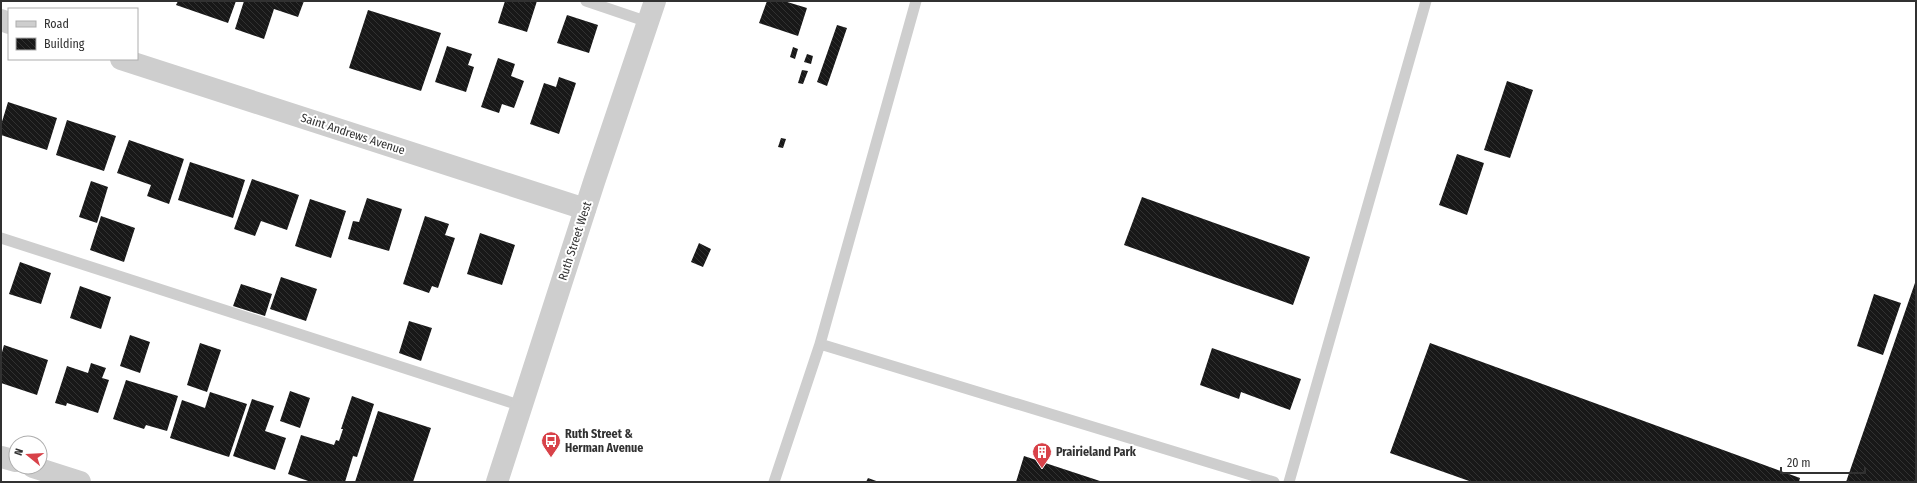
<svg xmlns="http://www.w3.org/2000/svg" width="1917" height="483" viewBox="0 0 1917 483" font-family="'Fira Sans Condensed',sans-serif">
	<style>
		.building { fill: url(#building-back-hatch) }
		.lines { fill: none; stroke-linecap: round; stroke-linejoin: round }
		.service { stroke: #cecece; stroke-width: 11 }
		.minor { stroke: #cecece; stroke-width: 22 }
		.tertiary { stroke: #cecece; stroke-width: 22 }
		.labels { text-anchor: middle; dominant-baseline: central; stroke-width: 4; stroke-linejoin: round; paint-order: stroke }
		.street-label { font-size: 12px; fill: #313131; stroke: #fff }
		.poi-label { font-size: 12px; font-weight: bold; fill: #313131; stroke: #fff; text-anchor: start }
	</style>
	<defs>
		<pattern id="building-back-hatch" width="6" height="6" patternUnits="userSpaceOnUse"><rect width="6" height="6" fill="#181818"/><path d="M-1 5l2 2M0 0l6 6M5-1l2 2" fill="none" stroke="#313131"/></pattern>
	</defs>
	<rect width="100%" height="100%" fill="#fff"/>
	<path class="building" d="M 178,1 L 236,1 L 228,23 L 176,5 Z
		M 244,1 L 304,1 L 298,17 L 274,9 L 264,39 L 235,29 Z
		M 505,1 L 537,1 L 527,32 L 498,23 Z
		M 767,1 L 784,1 L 807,8 L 798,36 L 759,23 Z
		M 368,10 L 441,33 L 421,91 L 349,68 Z
		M 567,15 L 598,25 L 589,53 L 557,43 Z
		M 837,25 L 847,28 L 827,86 L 817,82 Z
		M 447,46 L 472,54 L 468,65 L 474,67 L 466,92 L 435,82 Z
		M 793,47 L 798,49 L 795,59 L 790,57 Z
		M 807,54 L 813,56 L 811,64 L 804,62 Z
		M 498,58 L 515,64 L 511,76 L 524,81 L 514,108 L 502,104 L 499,113 L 481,107 Z
		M 802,70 L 808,71 L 803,84 L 798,83 Z
		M 559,77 L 576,83 L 559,134 L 530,124 L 544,83 L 556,87 Z
		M 1507,81 L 1533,90 L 1510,158 L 1484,150 Z
		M 8,102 L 57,118 L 47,150 L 1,135 L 1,125 Z
		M 67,120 L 116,136 L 104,171 L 56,155 Z
		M 781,138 L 786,139 L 783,148 L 778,147 Z
		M 129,140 L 184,159 L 169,204 L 147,196 L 151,185 L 117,173 Z
		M 1457,154 L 1484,163 L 1467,215 L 1439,205 Z
		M 190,162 L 245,180 L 233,218 L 178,200 Z
		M 252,179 L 299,195 L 287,230 L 261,221 L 255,236 L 234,229 Z
		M 91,181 L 108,187 L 97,223 L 79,217 Z
		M 1142,197 L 1310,257 L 1293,305 L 1124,245 Z
		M 367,198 L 402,209 L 389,251 L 348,239 L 353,221 L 359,222 Z
		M 310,199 L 346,211 L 331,258 L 295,246 Z
		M 101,216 L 135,228 L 124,262 L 90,250 Z
		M 425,216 L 449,224 L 445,235 L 455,238 L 438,288 L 432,286 L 429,293 L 403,284 Z
		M 480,233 L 515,245 L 502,285 L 467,274 Z
		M 699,243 L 711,249 L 703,267 L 691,262 Z
		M 20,262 L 51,273 L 41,304 L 9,294 Z
		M 281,277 L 317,289 L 306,321 L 270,309 Z
		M 1916,280 L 1916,482 L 1846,482 Z
		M 241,284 L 272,294 L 265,316 L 233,306 Z
		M 80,286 L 111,297 L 101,329 L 70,318 Z
		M 1874,294 L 1901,303 L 1883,355 L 1857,346 Z
		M 409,321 L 432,328 L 421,361 L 399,353 Z
		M 130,335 L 150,342 L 140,373 L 120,366 Z
		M 200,343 L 221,350 L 207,392 L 187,385 Z
		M 1430,343 L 1800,478 L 1799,482 L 1472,482 L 1390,453 Z
		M 4,345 L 48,360 L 37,395 L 1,383 L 1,356 Z
		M 1212,348 L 1301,379 L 1290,410 L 1241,392 L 1239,399 L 1200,385 Z
		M 91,363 L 106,368 L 102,378 L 109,380 L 98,413 L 67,403 L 66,406 L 55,403 L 67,366 L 88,373 Z
		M 126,380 L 178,396 L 167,431 L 146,425 L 144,429 L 113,419 Z
		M 290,391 L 310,398 L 300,428 L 280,421 Z
		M 210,392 L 247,404 L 229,457 L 170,438 L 182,400 L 205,408 Z
		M 352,396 L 374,404 L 357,457 L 353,456 L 345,482 L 311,482 L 288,474 L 301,435 L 334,445 L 336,440 L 339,441 L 343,429 L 341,429 Z
		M 252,399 L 274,406 L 265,431 L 286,438 L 275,470 L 233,456 Z
		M 378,411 L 431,428 L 413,482 L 355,482 Z
		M 1024,456 L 1103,482 L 1016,482 Z
		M 868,478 L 879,482 L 866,482 Z"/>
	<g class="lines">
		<path class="service" d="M 586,1 L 648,22
			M 1,238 L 522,406
			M 820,344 L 1274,482
			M 774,482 L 820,344 L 916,1
			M 1289,482 L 1426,1"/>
		<path class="minor" d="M 1,20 L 9,23
			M 121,59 L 585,209
			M 1,457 L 16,461
			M 33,467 L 80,482"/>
		<path class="tertiary" d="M 497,482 L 594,182 L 655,1"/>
	</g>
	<defs>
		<symbol id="bus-pin" viewBox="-11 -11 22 30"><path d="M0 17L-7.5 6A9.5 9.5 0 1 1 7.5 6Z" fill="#d84249" stroke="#fff"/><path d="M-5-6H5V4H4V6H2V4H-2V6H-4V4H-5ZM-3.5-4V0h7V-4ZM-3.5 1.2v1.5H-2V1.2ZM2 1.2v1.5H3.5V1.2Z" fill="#fff"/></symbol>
		<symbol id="building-pin" viewBox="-11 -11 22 30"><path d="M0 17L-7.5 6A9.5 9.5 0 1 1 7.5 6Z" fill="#d84249" stroke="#fff"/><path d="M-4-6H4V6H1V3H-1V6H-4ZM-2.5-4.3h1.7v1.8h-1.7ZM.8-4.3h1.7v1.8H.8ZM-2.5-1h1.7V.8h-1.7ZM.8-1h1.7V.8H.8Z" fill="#fff"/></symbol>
	</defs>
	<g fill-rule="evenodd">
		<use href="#bus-pin" x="540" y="430" width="22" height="30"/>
		<use href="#building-pin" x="1031" y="441" width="22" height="30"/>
	</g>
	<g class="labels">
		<g class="street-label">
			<text transform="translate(353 134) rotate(18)">Saint Andrews Avenue</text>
			<text transform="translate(575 241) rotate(-72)">Ruth Street West</text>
		</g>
		<g class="poi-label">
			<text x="565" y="434">Ruth Street &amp;<tspan x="565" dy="14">Herman Avenue</tspan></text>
			<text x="1056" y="452">Prairieland Park</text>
		</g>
	</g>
	<rect width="1917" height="483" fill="none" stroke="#313131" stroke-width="4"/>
	<rect x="8" y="8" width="130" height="52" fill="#ffffff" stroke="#adadad"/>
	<rect x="16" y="21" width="20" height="6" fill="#cecece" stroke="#adadad"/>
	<text x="44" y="28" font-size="12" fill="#313131">Road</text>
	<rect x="16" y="38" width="20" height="12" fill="url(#building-back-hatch)" stroke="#adadad"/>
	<text x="44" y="48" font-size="12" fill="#313131">Building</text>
	<g transform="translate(28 455) rotate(288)"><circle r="19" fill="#ffffff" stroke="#adadad"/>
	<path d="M0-3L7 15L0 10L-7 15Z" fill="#d84249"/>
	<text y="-6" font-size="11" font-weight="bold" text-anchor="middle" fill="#313131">N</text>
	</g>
	<path d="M1781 467v6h84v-6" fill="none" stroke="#313131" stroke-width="2"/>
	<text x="1787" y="467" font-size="12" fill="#313131" stroke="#ffffff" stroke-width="3" paint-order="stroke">20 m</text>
</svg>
